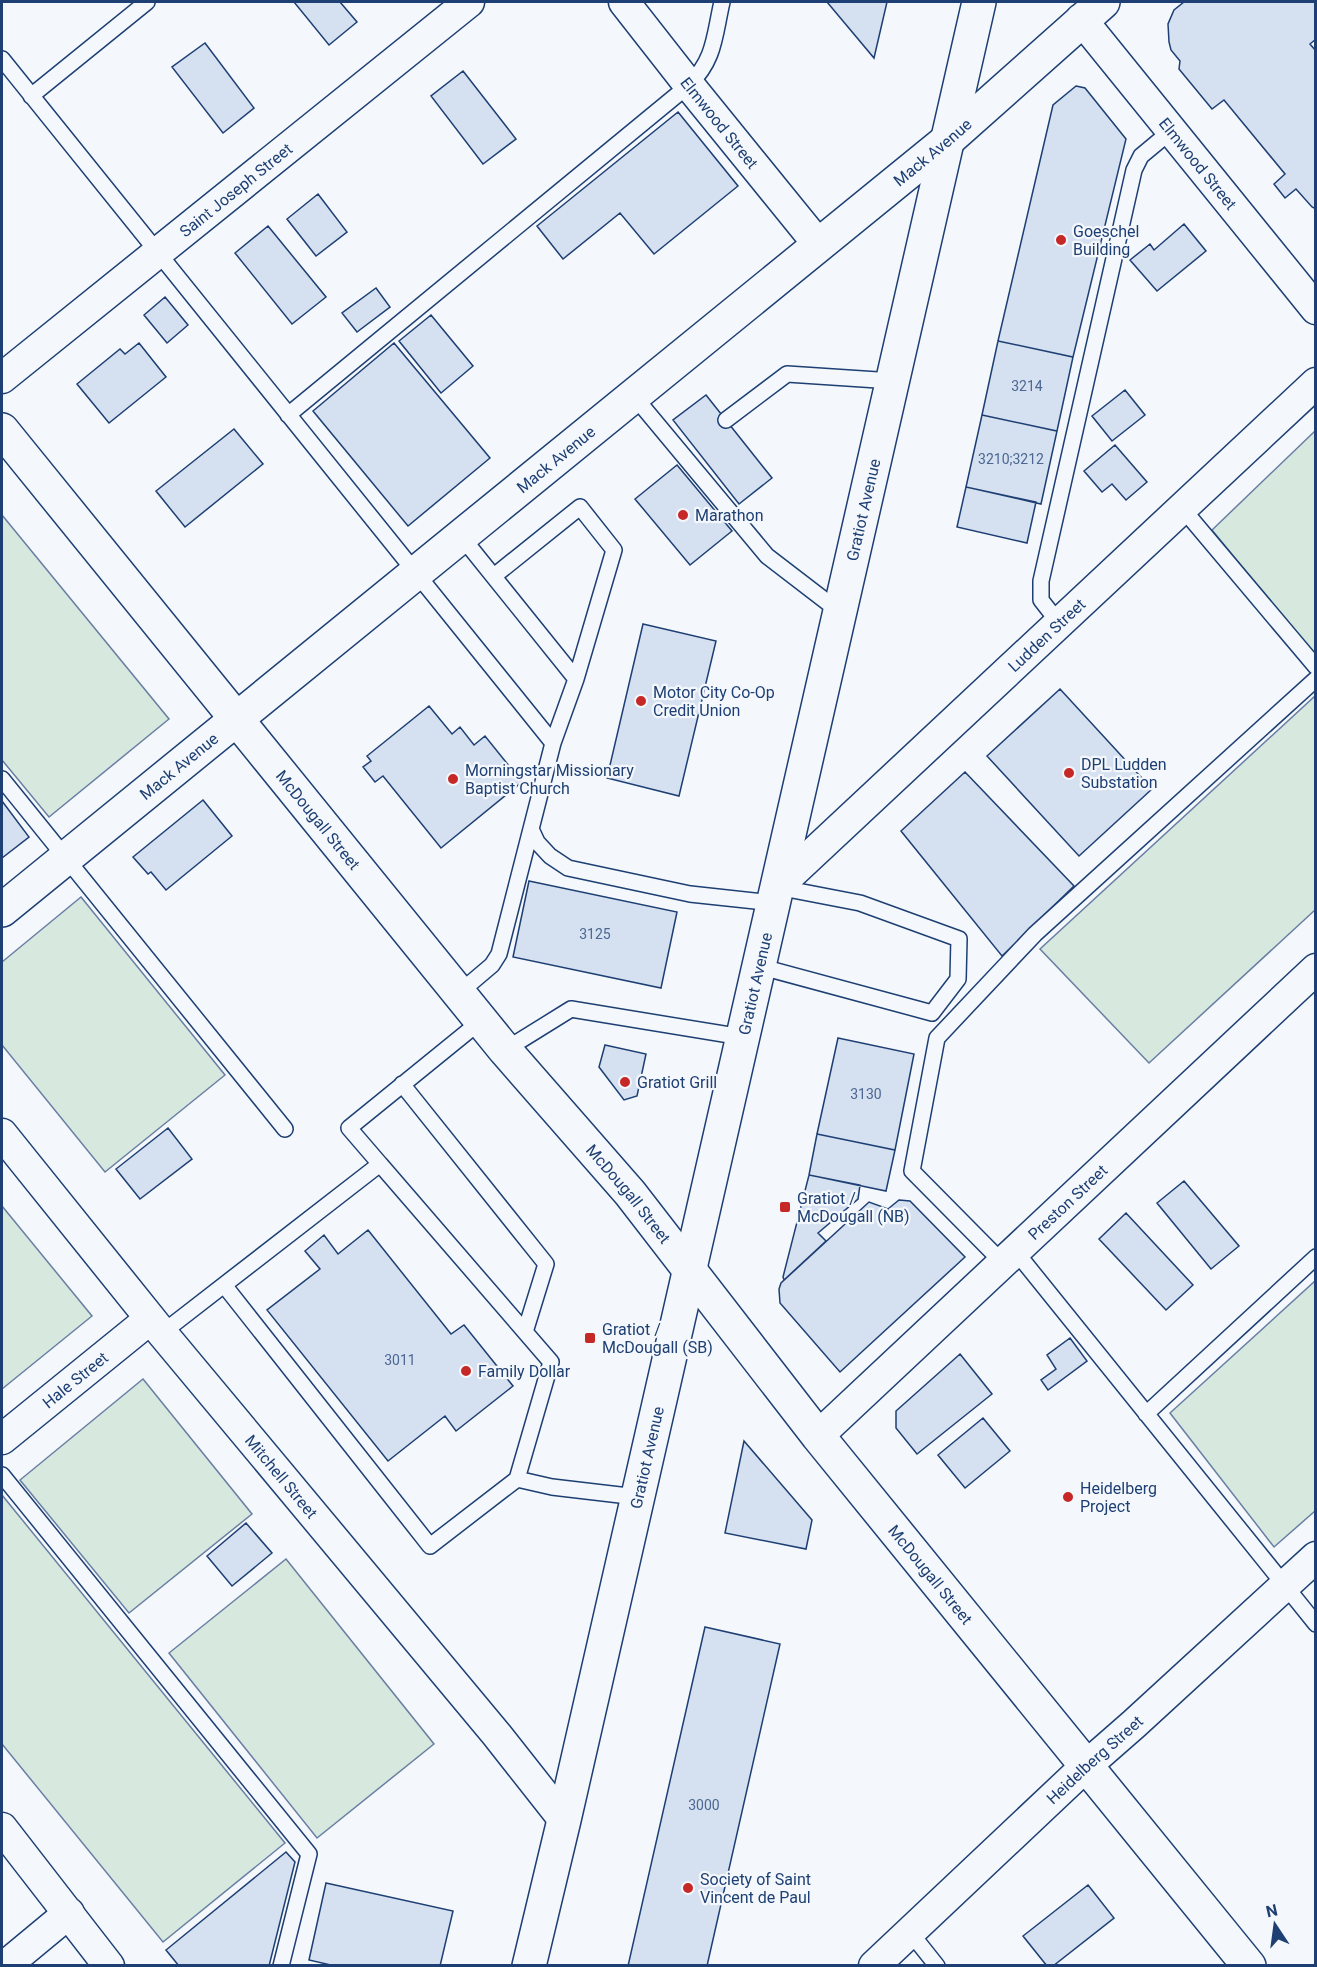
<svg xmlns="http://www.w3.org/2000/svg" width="1317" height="1967" viewBox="0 0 1317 1967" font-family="Roboto,sans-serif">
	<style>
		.green { fill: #d7e8df; stroke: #687fa3; stroke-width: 1.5 }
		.building { fill: #d5e0f0; stroke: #1d3f73; stroke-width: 1.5 }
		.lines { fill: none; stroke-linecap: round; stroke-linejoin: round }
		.service-casing { stroke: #1d3f73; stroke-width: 18 }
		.minor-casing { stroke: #1d3f73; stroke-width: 33 }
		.tertiary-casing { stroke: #1d3f73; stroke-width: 36 }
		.secondary-casing { stroke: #1d3f73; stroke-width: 36 }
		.primary-casing { stroke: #1d3f73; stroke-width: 36 }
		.service { stroke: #f4f7fb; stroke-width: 15 }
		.minor { stroke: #f4f7fb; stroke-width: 30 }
		.tertiary { stroke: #f4f7fb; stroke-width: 33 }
		.secondary { stroke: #f4f7fb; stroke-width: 33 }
		.primary { stroke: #f4f7fb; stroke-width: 33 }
		.poi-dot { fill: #c62828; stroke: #f4f7fb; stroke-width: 2 }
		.labels { text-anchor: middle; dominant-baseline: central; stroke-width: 4.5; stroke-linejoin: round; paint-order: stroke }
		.number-label { font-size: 14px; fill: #4b6792 }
		.street-label { font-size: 16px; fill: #1d3f73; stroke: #f4f7fb }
		.poi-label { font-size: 16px; fill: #1d3f73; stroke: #f4f7fb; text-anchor: start }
	</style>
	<rect width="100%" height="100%" fill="#f4f7fb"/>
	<path class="green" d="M 1315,431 L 1315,656 L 1212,530 Z
		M 2,515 L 169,719 L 49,817 L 2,760 Z
		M 1315,696 L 1315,910 L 1149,1063 L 1040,949 Z
		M 81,897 L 225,1075 L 105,1172 L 2,1045 L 2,962 Z
		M 2,1206 L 92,1316 L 2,1389 Z
		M 1315,1281 L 1315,1511 L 1274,1547 L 1170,1413 Z
		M 143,1379 L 252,1514 L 129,1613 L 20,1480 Z
		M 2,1495 L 285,1843 L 163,1942 L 2,1744 Z
		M 286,1559 L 434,1744 L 317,1838 L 169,1653 Z"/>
	<path class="building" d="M 294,2 L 340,2 L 357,22 L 329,45 Z
		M 827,2 L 887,2 L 874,58 Z
		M 1184,2 L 1316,2 L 1316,39 L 1310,44 L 1316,51 L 1316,209 L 1312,207 L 1296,189 L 1285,198 L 1274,184 L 1285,174 L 1224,100 L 1212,109 L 1179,69 L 1180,61 L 1171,50 L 1169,42 L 1168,24 L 1174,10 Z
		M 205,43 L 254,108 L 223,133 L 172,67 Z
		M 463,71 L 516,139 L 483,164 L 431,96 Z
		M 1076,86 L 1085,88 L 1126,139 L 1073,357 L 998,341 L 1053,105 Z
		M 678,112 L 738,186 L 654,254 L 620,213 L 563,259 L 537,226 Z
		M 318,194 L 347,232 L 316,256 L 287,219 Z
		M 1184,224 L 1206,251 L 1157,291 L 1130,260 L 1150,244 L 1154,250 Z
		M 268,226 L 326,297 L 292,324 L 235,253 Z
		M 376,288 L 390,307 L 357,332 L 342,313 Z
		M 165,297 L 188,325 L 167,343 L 144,315 Z
		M 431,315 L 473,366 L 441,393 L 399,341 Z
		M 998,341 L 1073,357 L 1057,431 L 982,415 Z
		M 139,343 L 166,377 L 109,423 L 77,384 L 120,349 L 125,354 Z
		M 394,343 L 490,458 L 408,526 L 313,411 Z
		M 1125,390 L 1145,415 L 1112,441 L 1092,416 Z
		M 706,395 L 772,478 L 739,504 L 673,420 Z
		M 982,415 L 1057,431 L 1041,504 L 966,487 Z
		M 234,429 L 263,464 L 185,527 L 156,491 Z
		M 1115,445 L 1147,482 L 1126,500 L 1112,484 L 1102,492 L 1084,471 Z
		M 677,465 L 732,531 L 690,565 L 635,499 Z
		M 966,487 L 1036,502 L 1027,543 L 957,527 Z
		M 643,624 L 716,641 L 679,796 L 607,778 Z
		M 1060,689 L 1152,789 L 1079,856 L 987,756 Z
		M 429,706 L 452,734 L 460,727 L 474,745 L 485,736 L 522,782 L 441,848 L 383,776 L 375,782 L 363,767 L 371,761 L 367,756 Z
		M 965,772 L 1074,886 L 1002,956 L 901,831 Z
		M 203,800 L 232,836 L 166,890 L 151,872 L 148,874 L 133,857 Z
		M 2,801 L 29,837 L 2,858 Z
		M 529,881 L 677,912 L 661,988 L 513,957 Z
		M 838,1038 L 914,1054 L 895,1150 L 817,1134 Z
		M 605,1045 L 646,1054 L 637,1096 L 624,1100 L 599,1067 Z
		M 168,1128 L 192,1159 L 140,1199 L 116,1169 Z
		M 817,1134 L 895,1150 L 886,1191 L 809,1175 Z
		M 809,1175 L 860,1185 L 858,1199 L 818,1233 L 826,1241 L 784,1280 L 783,1277 Z
		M 1184,1181 L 1239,1246 L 1211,1269 L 1157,1203 Z
		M 899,1200 L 910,1201 L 965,1257 L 840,1372 L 780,1303 L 779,1289 L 781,1283 L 869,1202 L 888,1209 Z
		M 1126,1213 L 1193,1285 L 1166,1310 L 1099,1239 Z
		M 368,1230 L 451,1334 L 464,1325 L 513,1386 L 456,1431 L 445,1416 L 388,1461 L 267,1310 L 320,1269 L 305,1251 L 324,1235 L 338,1254 Z
		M 1070,1338 L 1087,1361 L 1048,1390 L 1041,1380 L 1056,1369 L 1047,1355 Z
		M 960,1354 L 992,1394 L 917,1454 L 896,1428 L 896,1411 Z
		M 983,1418 L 1010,1451 L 965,1488 L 938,1455 Z
		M 744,1441 L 812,1520 L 806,1549 L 725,1533 Z
		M 246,1523 L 272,1553 L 232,1586 L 207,1556 Z
		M 705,1627 L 780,1644 L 707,1966 L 628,1966 Z
		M 286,1852 L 295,1862 L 269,1966 L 179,1966 L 166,1950 Z
		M 326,1883 L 453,1911 L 440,1966 L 335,1966 L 309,1960 Z
		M 1088,1885 L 1114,1918 L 1053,1966 L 1047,1966 L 1023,1936 Z"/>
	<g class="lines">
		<defs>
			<path id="service" d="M 2,59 L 553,743
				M 31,96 L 147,2
				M 633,395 L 767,556 L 840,612
				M 288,415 L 689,85 C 715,59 714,37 722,2
				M 726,420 L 787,374 L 893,381
				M 1182,508 L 1316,667
				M 494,576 L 580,507 L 614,550 L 576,679
				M 1059,623 L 1041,600 L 1041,581 L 1134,170 L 1141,156 L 1171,131
				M 2,779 L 285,1129
				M 531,829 L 537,842 L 550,856 L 568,868 L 690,894 L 773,903
				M 758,966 L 932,1013 L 958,979 L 959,939 L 860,903 L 777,887
				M 459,993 L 492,965 L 499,954 L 553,743 L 576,679 L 461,536
				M 505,1050 L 571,1009 L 742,1037
				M 402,1084 L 546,1264 L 525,1332
				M 1016,1252 L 1316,1624
				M 1003,1263 L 912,1171 L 937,1038 L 1035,934 L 1316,679
				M 224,1285 L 430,1546 L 517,1479 L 551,1362 L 380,1164
				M 162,1333 L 380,1164 L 349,1128 L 482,1020
				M 1146,1414 L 1316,1257
				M 2,1475 L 309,1854 L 281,1966
				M 517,1479 L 552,1487 L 637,1497
				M 910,1932 L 937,1966"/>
			<g id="minor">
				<path id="s1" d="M 624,2 L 689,85 L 818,244"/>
				<path id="s2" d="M 1081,19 L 1316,309"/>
				<path id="s3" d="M 2,378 L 469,2"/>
				<path id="s4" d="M 777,887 L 1316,383"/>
				<path id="s5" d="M 2,1134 L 162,1333 L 497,1735 L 564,1820"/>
				<path id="s6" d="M 818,1436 L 1316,969"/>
				<path id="s7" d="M 2,1439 L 150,1319"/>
				<path d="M 2,1828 L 109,1966"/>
				<path d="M 5,1966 L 69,1913"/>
				<path id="s8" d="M 874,1966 L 1086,1766 L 1134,1724 L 1316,1557"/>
			</g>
			<g id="tertiary">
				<path id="s9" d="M 2,430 L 505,1050 L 630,1193 L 818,1436 L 1249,1966"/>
			</g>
			<g id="secondary">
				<path id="s10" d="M 2,910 L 949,139 L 1103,2"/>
			</g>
			<g id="primary">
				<path id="s11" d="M 529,1966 L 564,1820 L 979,2"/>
			</g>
		</defs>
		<use href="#service" class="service-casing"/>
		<use href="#minor" class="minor-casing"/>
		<use href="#tertiary" class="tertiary-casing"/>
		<use href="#secondary" class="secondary-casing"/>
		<use href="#primary" class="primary-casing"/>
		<use href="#service" class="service"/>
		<use href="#minor" class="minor"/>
		<use href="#tertiary" class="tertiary"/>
		<use href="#secondary" class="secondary"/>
		<use href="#primary" class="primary"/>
	</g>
	<g class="poi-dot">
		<circle cx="1061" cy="240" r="6"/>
		<circle cx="683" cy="515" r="6"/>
		<circle cx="641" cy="701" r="6"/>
		<circle cx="1069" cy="773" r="6"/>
		<circle cx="453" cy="779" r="6"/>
		<circle cx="625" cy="1082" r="6"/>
		<rect x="779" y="1201" width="12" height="12" rx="3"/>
		<rect x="584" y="1332" width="12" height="12" rx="3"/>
		<circle cx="466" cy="1371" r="6"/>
		<circle cx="1068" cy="1497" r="6"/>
		<circle cx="688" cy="1888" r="6"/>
	</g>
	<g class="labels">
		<g class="number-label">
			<text x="1027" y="386">3214</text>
			<text x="1011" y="459">3210;3212</text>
			<text x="595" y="934">3125</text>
			<text x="866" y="1094">3130</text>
			<text x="400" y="1360">3011</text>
			<text x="704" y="1805">3000</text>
		</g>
		<g class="street-label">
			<text stroke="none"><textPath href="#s1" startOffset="154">Elmwood Street</textPath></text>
			<text stroke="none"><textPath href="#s10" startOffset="1200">Mack Avenue</textPath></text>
			<text stroke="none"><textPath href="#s2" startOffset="186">Elmwood Street</textPath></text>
			<text stroke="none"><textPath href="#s3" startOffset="300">Saint Joseph Street</textPath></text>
			<text stroke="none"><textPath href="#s10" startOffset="714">Mack Avenue</textPath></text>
			<text stroke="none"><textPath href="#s11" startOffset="1494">Gratiot Avenue</textPath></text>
			<text stroke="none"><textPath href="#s4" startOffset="369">Ludden Street</textPath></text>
			<text stroke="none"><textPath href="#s10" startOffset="228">Mack Avenue</textPath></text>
			<text stroke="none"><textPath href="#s9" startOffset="502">McDougall Street</textPath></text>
			<text stroke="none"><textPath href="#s11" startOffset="1008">Gratiot Avenue</textPath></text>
			<text stroke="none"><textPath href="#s9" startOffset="988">McDougall Street</textPath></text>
			<text stroke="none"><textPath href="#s6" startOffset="342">Preston Street</textPath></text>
			<text stroke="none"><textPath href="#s7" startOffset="94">Hale Street</textPath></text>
			<text stroke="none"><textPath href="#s11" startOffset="522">Gratiot Avenue</textPath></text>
			<text stroke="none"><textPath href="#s5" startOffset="442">Mitchell Street</textPath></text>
			<text stroke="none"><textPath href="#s9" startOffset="1474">McDougall Street</textPath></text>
			<text stroke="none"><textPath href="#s8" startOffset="302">Heidelberg Street</textPath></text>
		</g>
		<g class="poi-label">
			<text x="1073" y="231">Goeschel<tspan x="1073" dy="18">Building</tspan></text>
			<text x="695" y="515">Marathon</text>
			<text x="653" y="692">Motor City Co-Op<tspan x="653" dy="18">Credit Union</tspan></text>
			<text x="1081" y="764">DPL Ludden<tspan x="1081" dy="18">Substation</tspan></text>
			<text x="465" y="770">Morningstar Missionary<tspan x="465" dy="18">Baptist Church</tspan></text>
			<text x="637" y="1082">Gratiot Grill</text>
			<text x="797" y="1198">Gratiot /<tspan x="797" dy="18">McDougall (NB)</tspan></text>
			<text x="602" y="1329">Gratiot /<tspan x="602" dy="18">McDougall (SB)</tspan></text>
			<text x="478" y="1371">Family Dollar</text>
			<text x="1080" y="1488">Heidelberg<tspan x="1080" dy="18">Project</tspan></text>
			<text x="700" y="1879">Society of Saint<tspan x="700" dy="18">Vincent de Paul</tspan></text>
		</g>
	</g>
	<rect width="1317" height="1967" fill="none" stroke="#1d3f73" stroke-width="6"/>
	<g transform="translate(1275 1925) rotate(347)" stroke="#f4f7fb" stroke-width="4.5" paint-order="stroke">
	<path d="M0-4.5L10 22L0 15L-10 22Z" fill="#1d3f73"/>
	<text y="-9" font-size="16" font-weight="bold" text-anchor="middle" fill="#1d3f73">N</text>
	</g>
</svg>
